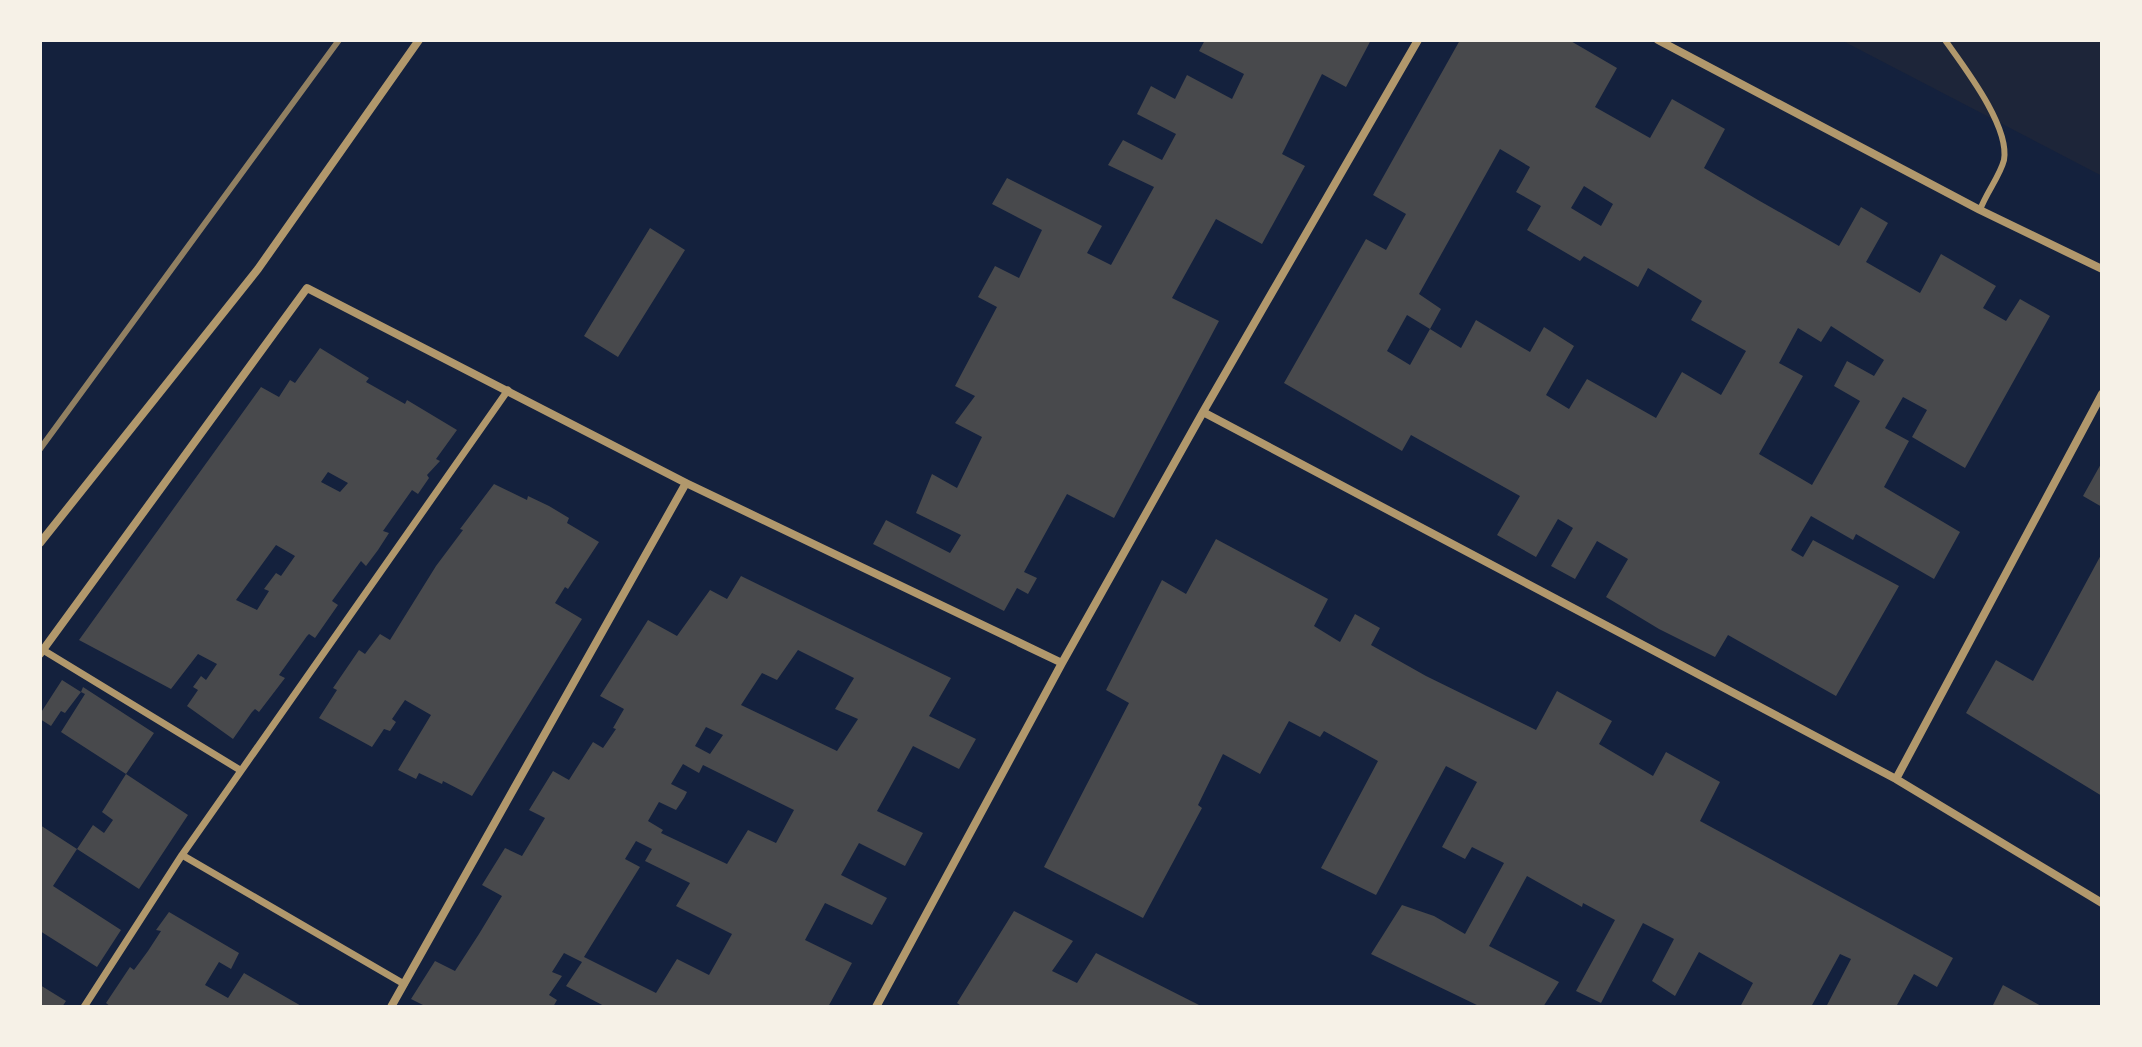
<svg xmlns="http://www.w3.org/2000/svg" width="2142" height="1047" viewBox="0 0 2142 1047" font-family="Overpass,sans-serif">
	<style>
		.green { fill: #1d2539 }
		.building { fill: #48494c; fill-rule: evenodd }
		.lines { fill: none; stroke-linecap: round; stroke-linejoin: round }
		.service { stroke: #b1986c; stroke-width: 6 }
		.pedestrian { stroke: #b1986c; stroke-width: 7 }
		.minor { stroke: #b1986c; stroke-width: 8 }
		.rail { stroke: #918062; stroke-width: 6 }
	</style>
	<rect width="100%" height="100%" fill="#14213d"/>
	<path class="green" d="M 1841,40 L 2102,40 L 2102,176 Z"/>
	<path class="building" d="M 1205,40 L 1371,40 L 1346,87 L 1322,74 L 1282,154 L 1305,166 L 1262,244 L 1216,219 L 1172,298 L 1219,321 L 1114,518 L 1067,494 L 1024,572 L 1037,578 L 1028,594 L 1017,588 L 1004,611 L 873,544 L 886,520 L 950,553 L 961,535 L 916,513 L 932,474 L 957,488 L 982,437 L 955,423 L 975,396 L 955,386 L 997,307 L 978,297 L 995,266 L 1019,278 L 1042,230 L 992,204 L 1007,178 L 1102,226 L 1087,253 L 1111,265 L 1154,187 L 1108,165 L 1123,140 L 1162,160 L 1176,134 L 1137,114 L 1151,86 L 1175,99 L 1187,75 L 1232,99 L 1244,74 L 1199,51 Z
		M 1460,40 L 1569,40 L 1617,68 L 1595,107 L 1650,138 L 1672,99 L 1725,129 L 1704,168 L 1758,200 L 1839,246 L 1861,207 L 1888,223 L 1866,262 L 1920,293 L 1941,254 L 1996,286 L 1983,308 L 2006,321 L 2020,299 L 2050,316 L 1965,468 L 1912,437 L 1927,410 L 1903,397 L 1885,428 L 1909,441 L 1884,487 L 1960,532 L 1934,579 L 1856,534 L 1853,540 L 1811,516 L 1791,550 L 1803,557 L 1813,540 L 1899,586 L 1836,696 L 1728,635 L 1715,657 L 1659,629 L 1606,597 L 1628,559 L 1597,541 L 1575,579 L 1551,566 L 1573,528 L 1558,519 L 1536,557 L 1497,535 L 1520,496 L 1411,435 L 1402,451 L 1284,383 L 1366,239 L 1386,250 L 1406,214 L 1373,195 ZM 1500,149 L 1530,167 L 1516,192 L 1541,206 L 1527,230 L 1580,261 L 1584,256 L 1638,287 L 1648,268 L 1702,301 L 1691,320 L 1746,351 L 1721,395 L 1682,372 L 1656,418 L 1587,379 L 1569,409 L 1546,395 L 1574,346 L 1544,327 L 1530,352 L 1476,320 L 1461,348 L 1430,329 L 1441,309 L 1419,294 ZM 1584,186 L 1613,204 L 1601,226 L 1571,208 ZM 1407,315 L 1430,329 L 1410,365 L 1387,351 ZM 1831,326 L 1884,360 L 1874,376 L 1847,361 L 1834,386 L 1860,401 L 1812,485 L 1759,454 L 1803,376 L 1779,363 L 1798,328 L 1821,342 Z
		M 650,228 L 685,250 L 618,357 L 584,336 Z
		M 320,348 L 369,378 L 366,382 L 405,404 L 407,400 L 457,430 L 436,459 L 440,461 L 427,475 L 429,478 L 418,494 L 412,490 L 383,531 L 389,533 L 378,550 L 366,566 L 361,561 L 332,601 L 338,605 L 315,638 L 309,634 L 307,636 L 279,675 L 285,678 L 259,712 L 255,709 L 252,712 L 233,739 L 187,706 L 198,690 L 193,687 L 201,676 L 206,680 L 217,664 L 198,654 L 171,689 L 79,640 L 261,387 L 279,397 L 290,380 L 295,383 ZM 328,472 L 348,483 L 340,492 L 321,482 ZM 276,545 L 295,556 L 281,576 L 276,573 L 264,589 L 269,591 L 257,610 L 236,600 Z
		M 2102,462 L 2102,507 L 2083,496 Z
		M 494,484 L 527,500 L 528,496 L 549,506 L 569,518 L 567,523 L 599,542 L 568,589 L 565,587 L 555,603 L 582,619 L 472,796 L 443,781 L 442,784 L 419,773 L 416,779 L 398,770 L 431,715 L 405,700 L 392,719 L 396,722 L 390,731 L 384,729 L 372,747 L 319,718 L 337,690 L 333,688 L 359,650 L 365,654 L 380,634 L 390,640 L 436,566 L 463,530 L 460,529 Z
		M 1216,539 L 1328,599 L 1314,626 L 1340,642 L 1355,614 L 1380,628 L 1371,645 L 1426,676 L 1536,730 L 1557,691 L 1612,721 L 1599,744 L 1653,776 L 1666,752 L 1720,782 L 1700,821 L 1953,958 L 1937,987 L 1914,974 L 1897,1005 L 1901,1007 L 1826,1007 L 1851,959 L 1840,954 L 1811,1007 L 1740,1007 L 1753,983 L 1699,952 L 1675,996 L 1652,981 L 1674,939 L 1643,923 L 1601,1003 L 1576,991 L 1615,920 L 1583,903 L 1582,907 L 1527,876 L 1489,946 L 1559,982 L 1543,1007 L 1481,1007 L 1371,954 L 1402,905 L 1434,916 L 1465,934 L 1504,863 L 1472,847 L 1465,859 L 1442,847 L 1477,782 L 1446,766 L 1376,895 L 1321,868 L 1378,761 L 1324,731 L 1320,737 L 1289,721 L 1260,774 L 1223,754 L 1198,805 L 1202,808 L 1143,918 L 1044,867 L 1129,703 L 1106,690 L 1162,580 L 1186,594 Z
		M 2102,553 L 2102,796 L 1966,713 L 1996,660 L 2033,681 Z
		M 741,576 L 951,678 L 929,716 L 976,739 L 959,769 L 913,746 L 877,811 L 923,833 L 905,866 L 859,843 L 841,875 L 887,898 L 872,925 L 825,903 L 805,940 L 852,963 L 828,1007 L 774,1007 L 769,1005 L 768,1007 L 606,1007 L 566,986 L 582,962 L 564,953 L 552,972 L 562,976 L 549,995 L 557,1000 L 553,1007 L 427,1007 L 411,999 L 435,961 L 455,971 L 479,934 L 502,896 L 482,885 L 505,848 L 522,856 L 545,818 L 529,810 L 553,771 L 569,780 L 593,742 L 603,748 L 616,729 L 613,728 L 624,709 L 600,696 L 648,620 L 677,636 L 710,590 L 727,599 ZM 798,650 L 854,678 L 835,709 L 858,719 L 837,751 L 741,705 L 762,673 L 777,680 ZM 706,727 L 723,735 L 710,754 L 695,746 ZM 683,764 L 699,773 L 703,765 L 794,810 L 776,843 L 748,830 L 727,864 L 661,833 L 663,830 L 648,821 L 659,802 L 676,810 L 684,798 L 687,792 L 671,784 ZM 636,841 L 652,849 L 645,861 L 690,883 L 676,906 L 732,934 L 709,975 L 677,959 L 656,993 L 584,957 L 640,867 L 625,859 Z
		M 62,680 L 81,692 L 65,713 L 61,711 L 51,726 L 40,719 L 40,714 Z
		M 83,687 L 154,733 L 126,774 L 61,732 L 85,694 L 81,692 Z
		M 126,774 L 188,815 L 139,889 L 77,849 L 93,825 L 104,833 L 113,820 L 102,812 Z
		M 40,825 L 77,849 L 53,886 L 121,930 L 97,967 L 40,931 Z
		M 1014,911 L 1073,941 L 1052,971 L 1077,983 L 1096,953 L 1203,1007 L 963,1007 L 957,1003 Z
		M 169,912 L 239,953 L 231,969 L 219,962 L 205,985 L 228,998 L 244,973 L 303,1007 L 111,1007 L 106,1003 L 130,967 L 134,970 L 148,951 L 161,931 L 156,930 Z
		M 40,985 L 66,1001 L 62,1007 L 40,1007 Z
		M 2003,985 L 2043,1007 L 1992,1007 Z"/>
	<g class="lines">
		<path class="service" d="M 1945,40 C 1964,67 2010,126 2004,160 C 2000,176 1986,193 1980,210"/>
		<path class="pedestrian" d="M 43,650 L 240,770
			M 182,855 L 404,984
			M 84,1007 L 182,855 L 508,390"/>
		<path class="minor" d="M 1658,40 L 1980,210 L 2102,269
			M 1203,412 L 1896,779 L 2102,903
			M 40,543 L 258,269 L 419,40
			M 40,654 L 307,288 L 686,483 L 1062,663
			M 1896,779 L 2102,394
			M 391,1007 L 686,483
			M 876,1007 L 1062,663 L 1203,412 L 1418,40"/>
		<path class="rail" d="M 40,449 L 339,40"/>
	</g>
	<rect width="2142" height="1047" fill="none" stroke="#f6f1e7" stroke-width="84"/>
</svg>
